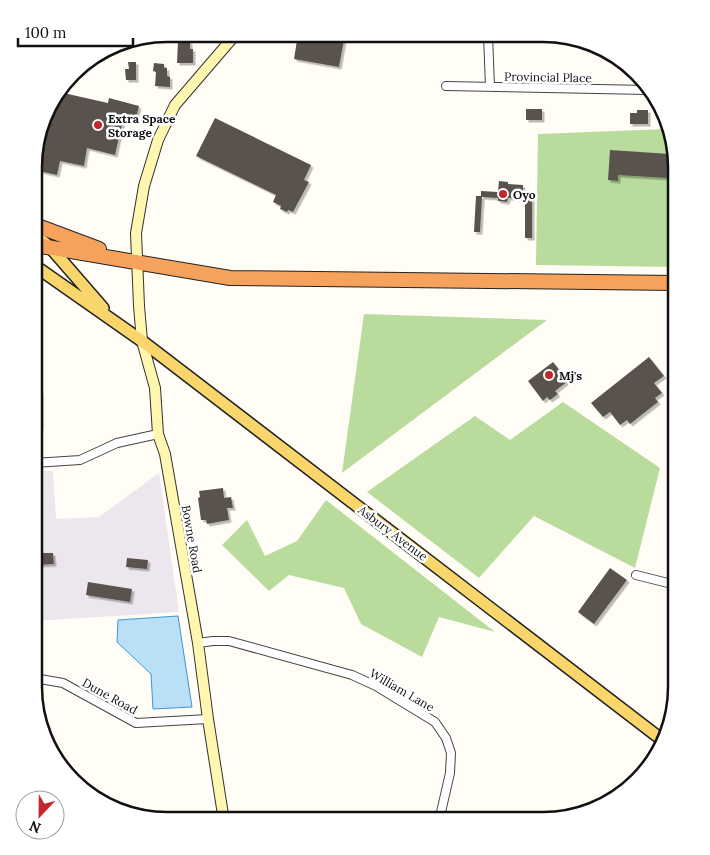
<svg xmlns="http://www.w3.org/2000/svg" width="710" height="855" viewBox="0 0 710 855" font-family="Lora,serif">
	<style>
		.industrial { fill: #eee6ef }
		.forest { fill: #b9dc9c }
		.water { fill: #b9e0f7; stroke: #3f96cf }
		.building { fill: #5a524d; filter: url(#shadow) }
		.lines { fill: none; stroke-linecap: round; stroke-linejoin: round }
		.street-casing { stroke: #444; stroke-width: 10 }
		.secondary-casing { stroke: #333; stroke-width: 12 }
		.primary-casing { stroke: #222; stroke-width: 14 }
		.highway-casing { stroke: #222; stroke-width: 16 }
		.street { stroke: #fff; stroke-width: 8 }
		.secondary { stroke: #fff6b0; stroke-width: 10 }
		.primary { stroke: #f9d66b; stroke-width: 11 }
		.highway { stroke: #f5a25d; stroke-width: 14 }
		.poi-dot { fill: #c4262e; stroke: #fff; stroke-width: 2 }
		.labels { text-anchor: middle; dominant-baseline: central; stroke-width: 5; stroke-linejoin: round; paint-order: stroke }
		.street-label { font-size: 12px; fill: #111; stroke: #fff }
		.poi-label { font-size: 12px; font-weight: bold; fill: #111; stroke: #fff; text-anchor: start }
		.rim { fill: none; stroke: #111; stroke-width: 2.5 }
	</style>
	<defs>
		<filter id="shadow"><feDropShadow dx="2.5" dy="2.5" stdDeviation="0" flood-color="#0004"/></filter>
	</defs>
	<rect width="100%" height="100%" fill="#fffdf5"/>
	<path class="industrial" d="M 34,471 L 53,471 L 56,519 L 99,517 L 159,473 L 179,612 L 34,621 Z"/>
	<path class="forest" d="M 666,129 L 676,167 L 676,267 L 536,265 L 538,134 Z
		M 364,314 L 547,320 L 342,473 Z
		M 563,402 L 660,468 L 635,568 L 534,516 L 479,578 L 367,492 L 475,416 L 510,440 Z
		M 326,500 L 495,632 L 439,617 L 422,657 L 361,624 L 344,588 L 289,575 L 269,591 L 222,545 L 247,520 L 265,556 L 297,541 Z"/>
	<path class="water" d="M 178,616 L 192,707 L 153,709 L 151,674 L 117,642 L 118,620 Z"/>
	<path class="building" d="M 298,34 L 345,34 L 339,67 L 294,59 Z
		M 178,41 L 190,41 L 190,49 L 193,49 L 193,63 L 177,63 Z
		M 128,62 L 136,62 L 136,80 L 126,80 L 125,69 L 129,69 Z
		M 154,63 L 164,64 L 164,68 L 167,68 L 167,76 L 170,77 L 170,87 L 155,86 L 156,72 L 153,71 Z
		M 59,92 L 108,103 L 109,98 L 139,106 L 135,123 L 123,120 L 115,155 L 87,148 L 84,166 L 60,161 L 57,175 L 39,171 L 55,96 Z
		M 526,109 L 542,109 L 542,120 L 526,120 Z
		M 637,110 L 648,110 L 648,124 L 630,124 L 630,113 L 637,113 Z
		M 215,118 L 311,165 L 304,180 L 309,182 L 293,212 L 288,210 L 287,212 L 280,209 L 281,206 L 273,202 L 276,195 L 196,156 Z
		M 610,150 L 670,154 L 668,178 L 618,175 L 618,181 L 608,180 Z
		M 499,181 L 508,182 L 508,184 L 523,185 L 523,192 L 532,192 L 532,238 L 525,238 L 525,199 L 508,198 L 507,202 L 498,201 L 498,198 L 482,197 L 480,232 L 474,232 L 476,196 L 481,196 L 481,191 L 498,192 Z
		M 649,357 L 664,376 L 654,383 L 662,393 L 655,398 L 658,402 L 630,424 L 627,420 L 620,425 L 610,412 L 603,417 L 591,403 Z
		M 553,362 L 568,381 L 555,391 L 558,394 L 550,400 L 547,397 L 543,401 L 528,381 Z
		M 34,390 L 41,391 L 41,428 L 34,427 Z
		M 223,488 L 224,498 L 231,497 L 233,508 L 227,508 L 229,520 L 207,524 L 206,520 L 201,520 L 198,498 L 200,497 L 199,491 Z
		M 38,553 L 53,553 L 54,564 L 38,565 Z
		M 127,558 L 148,560 L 147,569 L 126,567 Z
		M 610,568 L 627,580 L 594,624 L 578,612 Z
		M 88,582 L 132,589 L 130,602 L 86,595 Z"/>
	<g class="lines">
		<defs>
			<path id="street" d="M 488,35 L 490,87
				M 446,86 L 648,90
				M 34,463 L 80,460 L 117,443 L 158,434
				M 636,575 L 676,585
				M 198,643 L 213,641 L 229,641 L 352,675 L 376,686 L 435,722 L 446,738 L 451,753 L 450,773 L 439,821
				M 34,678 L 63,683 L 136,723 L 208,719"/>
			<path id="secondary" d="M 224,821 L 208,719 L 198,643 L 165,454 L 158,434 L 155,388 L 142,341 L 139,306 L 136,233 L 144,186 L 158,140 L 175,105 L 236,34"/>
			<path id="primary" d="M 35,235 L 50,247 L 103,308
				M 35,266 L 142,341 L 661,739"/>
			<path id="highway" d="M 35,225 L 99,249
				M 35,245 L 230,278 L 676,283"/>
		</defs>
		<use href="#street" class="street-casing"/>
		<use href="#secondary" class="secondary-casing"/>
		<use href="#primary" class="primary-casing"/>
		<use href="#highway" class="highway-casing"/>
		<use href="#street" class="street"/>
		<use href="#secondary" class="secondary"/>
		<use href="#primary" class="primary"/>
		<use href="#highway" class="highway"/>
	</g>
	<g class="poi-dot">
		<circle cx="98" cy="125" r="5"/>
		<circle cx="503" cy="194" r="5"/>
		<circle cx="549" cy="375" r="5"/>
	</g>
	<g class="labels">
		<g class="street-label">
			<text transform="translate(548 77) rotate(1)">Provincial Place</text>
			<text transform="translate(393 533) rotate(37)">Asbury Avenue</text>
			<text transform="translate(192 539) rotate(80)">Bowne Road</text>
			<text transform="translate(402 690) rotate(30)">William Lane</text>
			<text transform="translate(110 696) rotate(29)">Dune Road</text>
		</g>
		<g class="poi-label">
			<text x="108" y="118">Extra Space<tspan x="108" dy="14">Storage</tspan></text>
			<text x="513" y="194">Oyo</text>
			<text x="559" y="375">Mj's</text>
		</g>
	</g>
	<path d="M0 0H710V855H0ZM167 42H543A125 125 0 0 1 668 167V687A125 125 0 0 1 543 812H167A125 125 0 0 1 42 687V167A125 125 0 0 1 167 42Z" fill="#fff" fill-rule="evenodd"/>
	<path class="rim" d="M167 42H543A125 125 0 0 1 668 167V687A125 125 0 0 1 543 812H167A125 125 0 0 1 42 687V167A125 125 0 0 1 167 42Z"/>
	<g transform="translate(40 815) rotate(202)"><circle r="24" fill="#ffffff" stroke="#a0a0a0"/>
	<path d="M0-4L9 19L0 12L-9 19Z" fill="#c4262e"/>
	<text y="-8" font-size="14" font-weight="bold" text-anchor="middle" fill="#111111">N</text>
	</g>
	<path d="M18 38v8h115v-8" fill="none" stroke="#111111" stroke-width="2.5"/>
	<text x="25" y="38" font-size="15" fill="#111111" stroke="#ffffff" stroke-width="4" paint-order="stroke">100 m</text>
</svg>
